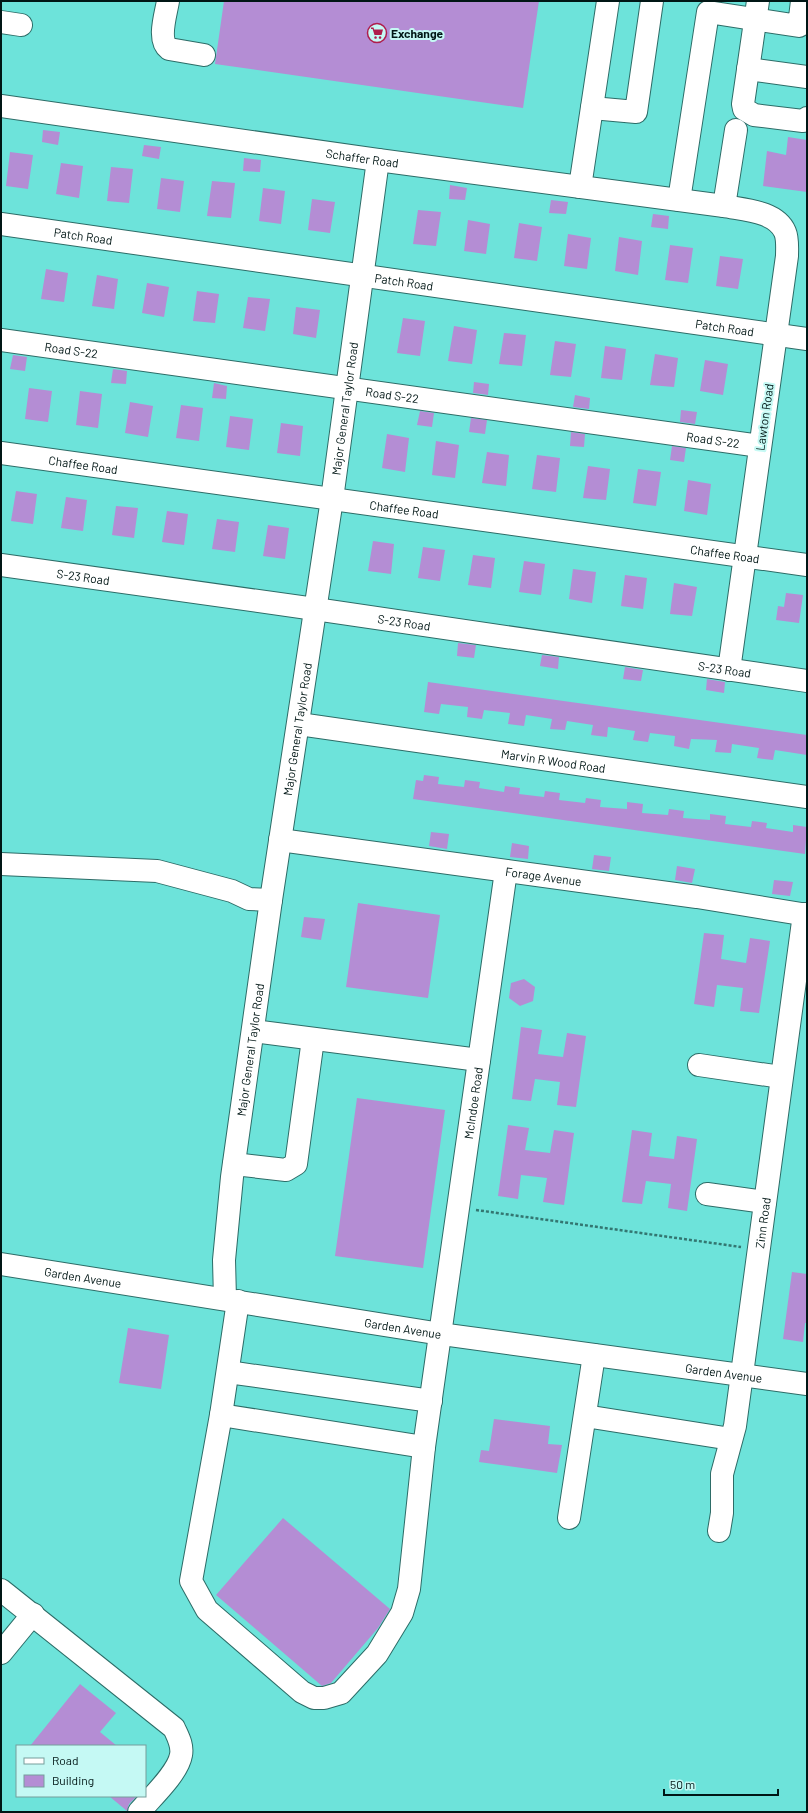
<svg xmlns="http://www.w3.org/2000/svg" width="808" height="1813" viewBox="0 0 808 1813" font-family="Barlow,sans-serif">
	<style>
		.building { fill: #b48dd4 }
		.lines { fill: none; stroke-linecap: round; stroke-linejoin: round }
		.minor-casing { stroke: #2d6c67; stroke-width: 24 }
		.path { stroke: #337671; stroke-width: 2.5; stroke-dasharray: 3 2; stroke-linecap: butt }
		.minor { stroke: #fff; stroke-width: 22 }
		.labels { text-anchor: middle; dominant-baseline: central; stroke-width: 4; stroke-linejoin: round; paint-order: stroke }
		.poi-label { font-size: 12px; font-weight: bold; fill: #001615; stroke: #c5f9f4; text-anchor: start }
		.street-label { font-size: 12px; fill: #001615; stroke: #c5f9f4 }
	</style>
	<rect width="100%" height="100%" fill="#6de3da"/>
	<path class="building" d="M 224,1 L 539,1 L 523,108 L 215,64 Z
		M 43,130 L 60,132 L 58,145 L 42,142 Z
		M 788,137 L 807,140 L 807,192 L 763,186 L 767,151 L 786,155 Z
		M 144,145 L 161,147 L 159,159 L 142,156 Z
		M 10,152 L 33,155 L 28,189 L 6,186 Z
		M 244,158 L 261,160 L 260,172 L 243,171 Z
		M 61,163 L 83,166 L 79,198 L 56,194 Z
		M 111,167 L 133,169 L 129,203 L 107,201 Z
		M 161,178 L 184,181 L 180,212 L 157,209 Z
		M 212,181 L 235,183 L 231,218 L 207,216 Z
		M 450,185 L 467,188 L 465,200 L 449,199 Z
		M 263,188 L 285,191 L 281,224 L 259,221 Z
		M 312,199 L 335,202 L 330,233 L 308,230 Z
		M 551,200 L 568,202 L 566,214 L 549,213 Z
		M 418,210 L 441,212 L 436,246 L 413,244 Z
		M 653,214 L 669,216 L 668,229 L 651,227 Z
		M 468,220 L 490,224 L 486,254 L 464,251 Z
		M 519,223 L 542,227 L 537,261 L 514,258 Z
		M 568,234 L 591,238 L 587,269 L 564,266 Z
		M 619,237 L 642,241 L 638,275 L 615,271 Z
		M 670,245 L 693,248 L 688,283 L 665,280 Z
		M 720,256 L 743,259 L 738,289 L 716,286 Z
		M 46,269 L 68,273 L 64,302 L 41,299 Z
		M 97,275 L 118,279 L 114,309 L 92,306 Z
		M 147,283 L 169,287 L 164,317 L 142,313 Z
		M 197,291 L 219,294 L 215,323 L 193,321 Z
		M 248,297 L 270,299 L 265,331 L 243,328 Z
		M 296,307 L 320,310 L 316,338 L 293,334 Z
		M 403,318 L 425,321 L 420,356 L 397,353 Z
		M 454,326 L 477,330 L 472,364 L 448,361 Z
		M 504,333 L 526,335 L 522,366 L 499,364 Z
		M 555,341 L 576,344 L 571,377 L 550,375 Z
		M 605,346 L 626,349 L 622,380 L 601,378 Z
		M 655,354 L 678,358 L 674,387 L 650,385 Z
		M 13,355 L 27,357 L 25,371 L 10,369 Z
		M 705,360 L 728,364 L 723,395 L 700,391 Z
		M 113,369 L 127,371 L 126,384 L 111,383 Z
		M 474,382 L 489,384 L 488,395 L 473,393 Z
		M 214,383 L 227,386 L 226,399 L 212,398 Z
		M 29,388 L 52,391 L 48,422 L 25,419 Z
		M 80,391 L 102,394 L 98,428 L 76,425 Z
		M 575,395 L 590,398 L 589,409 L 573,407 Z
		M 130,402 L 153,406 L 148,437 L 125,433 Z
		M 181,405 L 203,408 L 199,441 L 176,438 Z
		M 681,410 L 697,412 L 695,424 L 680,422 Z
		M 420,411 L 434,413 L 432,427 L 417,425 Z
		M 230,416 L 253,419 L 249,450 L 226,447 Z
		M 471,418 L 487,420 L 485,434 L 469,432 Z
		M 281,423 L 303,426 L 300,456 L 277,453 Z
		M 571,432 L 585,434 L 584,447 L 570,446 Z
		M 387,434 L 409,438 L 405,472 L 382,468 Z
		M 436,441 L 459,445 L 455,478 L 432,475 Z
		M 672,446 L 686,448 L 684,462 L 670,460 Z
		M 487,452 L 509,455 L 506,486 L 482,483 Z
		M 537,455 L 560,458 L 556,492 L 532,489 Z
		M 588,466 L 610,469 L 606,500 L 583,498 Z
		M 638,469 L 661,472 L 656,506 L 633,503 Z
		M 688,480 L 711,484 L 707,515 L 684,511 Z
		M 16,491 L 37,494 L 33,524 L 11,521 Z
		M 66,497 L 87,500 L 83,531 L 61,528 Z
		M 116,506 L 138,508 L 134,538 L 112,535 Z
		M 167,511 L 188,514 L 184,545 L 162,542 Z
		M 217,519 L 239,522 L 235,552 L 212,549 Z
		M 268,525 L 289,528 L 285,559 L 263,556 Z
		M 373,541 L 394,544 L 391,574 L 368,571 Z
		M 423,547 L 445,550 L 440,581 L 418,578 Z
		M 473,555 L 495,558 L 491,588 L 468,585 Z
		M 524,561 L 545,564 L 541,595 L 519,592 Z
		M 573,569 L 596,572 L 592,603 L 569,599 Z
		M 625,575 L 647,578 L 643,609 L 621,606 Z
		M 674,583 L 697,587 L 692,616 L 670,614 Z
		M 786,593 L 803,595 L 799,623 L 776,620 L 778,606 L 784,607 Z
		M 458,643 L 476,645 L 474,658 L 457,656 Z
		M 542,655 L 559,657 L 558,669 L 540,666 Z
		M 625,667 L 643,670 L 641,681 L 623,679 Z
		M 707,679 L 725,682 L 724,693 L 706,690 Z
		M 428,682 L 807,735 L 807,755 L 775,750 L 773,760 L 757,758 L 759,748 L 732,744 L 731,753 L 715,752 L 717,740 L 691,739 L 689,749 L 674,746 L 675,736 L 650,733 L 648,742 L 633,740 L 635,731 L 608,727 L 607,737 L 591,735 L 593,725 L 567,721 L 565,730 L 550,729 L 552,719 L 526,715 L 524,726 L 508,724 L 510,713 L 484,710 L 482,719 L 467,717 L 468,707 L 441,704 L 439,714 L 424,712 Z
		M 424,775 L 439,777 L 438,784 L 464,787 L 465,780 L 480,782 L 479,788 L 504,792 L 505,786 L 520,788 L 519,794 L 544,797 L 545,791 L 560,793 L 559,800 L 585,803 L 586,798 L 601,800 L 600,807 L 627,809 L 627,802 L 643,804 L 642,813 L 668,815 L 669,809 L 684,811 L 683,818 L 710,820 L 710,814 L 726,816 L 725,824 L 751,827 L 752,821 L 767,823 L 766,828 L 793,832 L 793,825 L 807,827 L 805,854 L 413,799 L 416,780 L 423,781 Z
		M 431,832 L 449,834 L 447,849 L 429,846 Z
		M 512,843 L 529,846 L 528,859 L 510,857 Z
		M 594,855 L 611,857 L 609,871 L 592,869 Z
		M 677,866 L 695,869 L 692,883 L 675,880 Z
		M 774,880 L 793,882 L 790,896 L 772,894 Z
		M 358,903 L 440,915 L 428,998 L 346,987 Z
		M 304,917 L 325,919 L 321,940 L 301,937 Z
		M 704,933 L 724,935 L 721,959 L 746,963 L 750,938 L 770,941 L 759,1013 L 740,1011 L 743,988 L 717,985 L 714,1007 L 694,1004 Z
		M 524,979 L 535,987 L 533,1001 L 520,1006 L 509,998 L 511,983 Z
		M 521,1027 L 542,1030 L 538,1054 L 563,1057 L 567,1033 L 586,1036 L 576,1107 L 557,1105 L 560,1082 L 535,1079 L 531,1101 L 512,1099 Z
		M 357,1098 L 445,1110 L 423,1268 L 335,1256 Z
		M 508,1125 L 529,1128 L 525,1150 L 550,1153 L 554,1130 L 574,1133 L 564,1205 L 543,1202 L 547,1178 L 521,1175 L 518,1199 L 498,1196 Z
		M 632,1130 L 652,1133 L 649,1156 L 674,1159 L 677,1136 L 697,1139 L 687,1211 L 668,1208 L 671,1184 L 646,1181 L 642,1204 L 622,1202 Z
		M 792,1272 L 807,1274 L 807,1323 L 805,1323 L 803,1342 L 783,1339 Z
		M 128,1328 L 169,1335 L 161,1389 L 119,1383 Z
		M 494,1419 L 550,1426 L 548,1444 L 562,1445 L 557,1473 L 479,1462 L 481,1450 L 489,1451 Z
		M 283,1518 L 390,1609 L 378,1628 L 331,1683 L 322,1686 L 216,1595 Z
		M 80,1684 L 116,1713 L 100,1732 L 117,1746 L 30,1746 Z
		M 109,1796 L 137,1796 L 129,1804 L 127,1811 Z"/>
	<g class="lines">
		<defs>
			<g id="minor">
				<path d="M 168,1 C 166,14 157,40 169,49 L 204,55"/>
				<path d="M 758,1 L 743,104 L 744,109 L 754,115 L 803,121 L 807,118"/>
				<path d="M 1,22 L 21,25"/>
				<path d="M 748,69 L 807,77"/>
				<path id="s1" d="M 1,106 L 378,160 L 724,206 C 744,210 776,211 785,232 C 788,239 787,249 787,256 L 729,670"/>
				<path d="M 592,108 L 636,112 L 652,1"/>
				<path d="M 580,187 L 608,1"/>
				<path d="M 679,200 L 708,12 L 799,26 L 802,1"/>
				<path d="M 724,206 L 736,130"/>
				<path id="s2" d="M 1,224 L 807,339"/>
				<path id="s3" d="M 1,340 L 760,446"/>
				<path id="s4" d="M 1,453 L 807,565"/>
				<path id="s5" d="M 1,565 L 315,609 L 807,681"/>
				<path id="s6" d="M 299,724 L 807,797"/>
				<path id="s7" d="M 280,840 L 697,897 L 807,915"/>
				<path d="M 1,864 L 157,871 L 232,891 L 249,899 L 271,900"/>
				<path d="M 253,1031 L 479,1060"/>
				<path d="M 699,1065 L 781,1077"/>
				<path d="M 234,1164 L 286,1170 L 296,1164 L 313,1039"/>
				<path d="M 707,1194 L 765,1202"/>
				<path id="s8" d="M 1,1264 L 441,1334 L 807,1384"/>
				<path id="s9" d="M 225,1299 L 224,1260 L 232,1177 L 271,900 L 332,499 L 378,160"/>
				<path id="s10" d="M 238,1301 L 221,1415 L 191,1581 L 207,1610 L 302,1692 L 314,1698 L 324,1698 L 341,1693 L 377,1654 L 402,1613 L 409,1589 L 424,1447 L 506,871"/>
				<path d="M 228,1372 L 431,1401"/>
				<path d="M 221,1415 L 424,1447"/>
				<path d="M 585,1416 L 731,1439"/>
				<path d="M 569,1518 L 594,1355"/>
				<path id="s11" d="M 719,1531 L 722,1513 L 722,1474 L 735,1426 L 804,914"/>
				<path d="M 1,1590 L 174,1728 C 178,1737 183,1745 181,1755 C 178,1773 151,1798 139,1812"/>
				<path d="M 1,1653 L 33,1614"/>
			</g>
		</defs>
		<use href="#minor" class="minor-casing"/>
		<path class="path" d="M 476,1210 L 741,1247"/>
		<use href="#minor" class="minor"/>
	</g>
	<defs>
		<symbol id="supermarket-ring" viewBox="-11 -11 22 22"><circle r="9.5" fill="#c5f9f4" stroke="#af1d4c" stroke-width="1.5"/><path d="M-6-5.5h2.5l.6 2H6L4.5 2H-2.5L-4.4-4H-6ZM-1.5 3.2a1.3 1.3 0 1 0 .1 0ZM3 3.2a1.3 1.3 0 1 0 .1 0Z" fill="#af1d4c"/></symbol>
	</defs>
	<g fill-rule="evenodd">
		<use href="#supermarket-ring" x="366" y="22" width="22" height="22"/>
	</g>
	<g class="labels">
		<g class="poi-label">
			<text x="391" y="33">Exchange</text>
		</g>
		<g class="street-label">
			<text stroke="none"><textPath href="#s1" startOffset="365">Schaffer Road</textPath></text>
			<text stroke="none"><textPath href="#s2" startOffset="83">Patch Road</textPath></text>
			<text stroke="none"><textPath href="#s2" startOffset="407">Patch Road</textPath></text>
			<text stroke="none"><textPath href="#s2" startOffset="731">Patch Road</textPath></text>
			<text stroke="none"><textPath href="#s3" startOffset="71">Road S-22</textPath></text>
			<text stroke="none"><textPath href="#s3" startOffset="395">Road S-22</textPath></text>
			<text stroke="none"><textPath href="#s9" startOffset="899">Major General Taylor Road</textPath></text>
			<text transform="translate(764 417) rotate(-82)">Lawton Road</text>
			<text stroke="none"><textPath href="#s3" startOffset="719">Road S-22</textPath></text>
			<text stroke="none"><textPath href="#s4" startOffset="83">Chaffee Road</textPath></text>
			<text stroke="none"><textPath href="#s4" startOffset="407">Chaffee Road</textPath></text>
			<text stroke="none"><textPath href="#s4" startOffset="731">Chaffee Road</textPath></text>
			<text stroke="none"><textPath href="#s5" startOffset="83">S-23 Road</textPath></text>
			<text stroke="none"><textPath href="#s5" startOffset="407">S-23 Road</textPath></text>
			<text stroke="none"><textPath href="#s5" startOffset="731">S-23 Road</textPath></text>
			<text stroke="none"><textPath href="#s9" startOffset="575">Major General Taylor Road</textPath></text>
			<text stroke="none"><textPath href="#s6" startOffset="257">Marvin R Wood Road</textPath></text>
			<text stroke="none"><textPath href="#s7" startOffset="266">Forage Avenue</textPath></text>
			<text stroke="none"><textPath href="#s9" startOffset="251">Major General Taylor Road</textPath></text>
			<text stroke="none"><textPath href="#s10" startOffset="1100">McIndoe Road</textPath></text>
			<text stroke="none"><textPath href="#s11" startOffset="312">Zinn Road</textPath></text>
			<text stroke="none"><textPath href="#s8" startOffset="83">Garden Avenue</textPath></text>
			<text stroke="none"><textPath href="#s8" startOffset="407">Garden Avenue</textPath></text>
			<text stroke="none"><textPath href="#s8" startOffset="731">Garden Avenue</textPath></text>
		</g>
	</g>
	<rect width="808" height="1813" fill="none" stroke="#001615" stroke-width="4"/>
	<rect x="16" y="1745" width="130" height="52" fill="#c5f9f4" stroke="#769e9b"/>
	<rect x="24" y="1758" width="20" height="6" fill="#ffffff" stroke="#769e9b"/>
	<text x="52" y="1765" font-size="12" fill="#001615">Road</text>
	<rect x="24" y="1775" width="20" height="12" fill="#b48dd4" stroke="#769e9b"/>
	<text x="52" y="1785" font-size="12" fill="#001615">Building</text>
	<path d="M664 1789v6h114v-6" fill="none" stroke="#001615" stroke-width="2"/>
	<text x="670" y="1789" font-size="12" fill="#001615" stroke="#c5f9f4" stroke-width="3" paint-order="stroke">50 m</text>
</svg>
